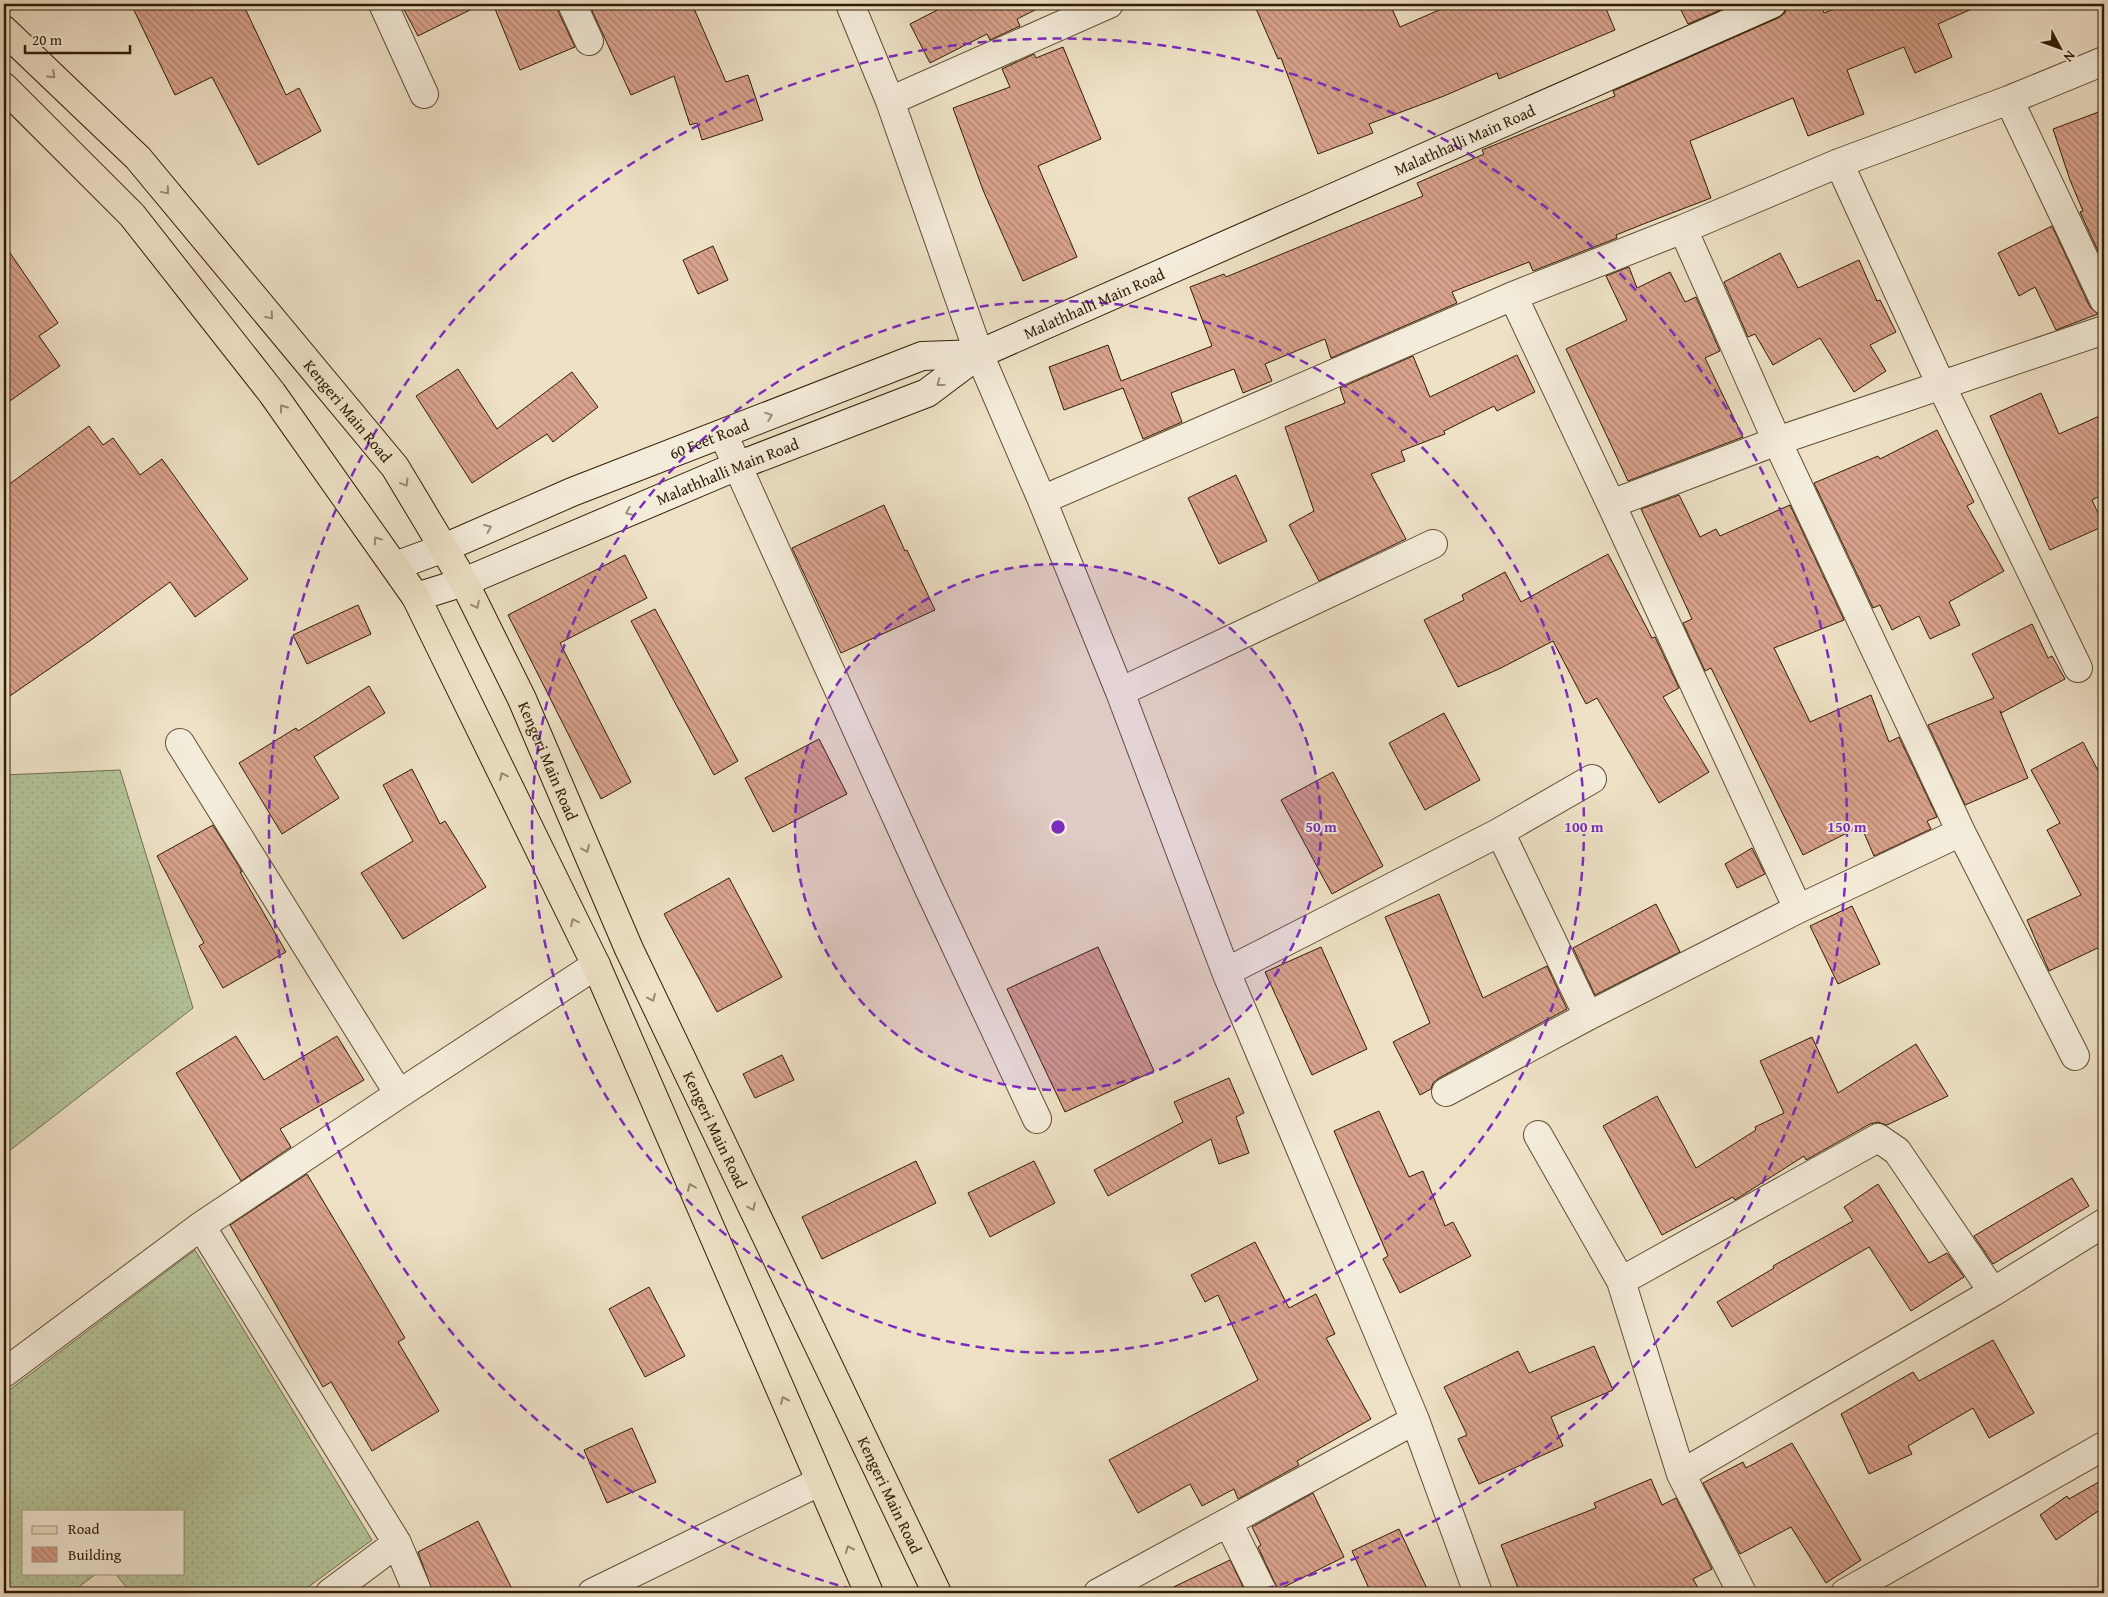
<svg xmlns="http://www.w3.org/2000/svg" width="2108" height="1597" viewBox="0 0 2108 1597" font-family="'Gentium Book Plus',serif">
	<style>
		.grass { fill: url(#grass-dots); stroke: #72704e }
		.building { fill: url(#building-back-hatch); stroke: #301d04 }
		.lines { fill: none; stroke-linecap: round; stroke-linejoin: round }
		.street-casing { stroke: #604e34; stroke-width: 30 }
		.secondary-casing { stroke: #301d04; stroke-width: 30 }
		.primary-casing { stroke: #301d04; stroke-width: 30 }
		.street { stroke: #f4ecda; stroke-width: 28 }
		.secondary { stroke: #f4ecda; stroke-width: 28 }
		.primary { stroke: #eee1c6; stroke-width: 28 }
		.oneway { stroke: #98896f }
		.oneway2 { stroke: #9c8f7a }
		.ring { fill: none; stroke: #7b2cbf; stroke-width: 2.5; stroke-dasharray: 9 6 }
		.labels { text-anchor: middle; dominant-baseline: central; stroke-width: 4; stroke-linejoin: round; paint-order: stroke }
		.street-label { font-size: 16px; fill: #301d04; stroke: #f4ecda }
		.centre { fill: #7b2cbf; stroke: #f4ecda; stroke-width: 2.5 }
		.ring-label { font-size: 15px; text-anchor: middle; font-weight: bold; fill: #7b2cbf; stroke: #f4ecda; stroke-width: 4; stroke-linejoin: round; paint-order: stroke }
	</style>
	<defs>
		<pattern id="grass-dots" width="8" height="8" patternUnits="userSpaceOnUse" patternTransform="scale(1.25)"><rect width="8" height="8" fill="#b4c499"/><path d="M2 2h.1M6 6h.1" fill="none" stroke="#9ba882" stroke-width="1.8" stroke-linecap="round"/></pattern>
		<pattern id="building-back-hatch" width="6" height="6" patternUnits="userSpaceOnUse" patternTransform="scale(1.25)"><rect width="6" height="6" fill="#d9a28c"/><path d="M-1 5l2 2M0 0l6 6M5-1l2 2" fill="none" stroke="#b08370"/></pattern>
	</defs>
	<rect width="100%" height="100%" fill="#eee1c6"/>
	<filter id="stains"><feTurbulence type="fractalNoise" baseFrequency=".004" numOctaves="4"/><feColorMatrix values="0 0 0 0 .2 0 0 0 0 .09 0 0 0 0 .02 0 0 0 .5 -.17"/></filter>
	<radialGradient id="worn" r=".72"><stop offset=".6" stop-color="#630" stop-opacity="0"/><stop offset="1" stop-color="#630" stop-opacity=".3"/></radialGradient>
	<path class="grass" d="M 120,770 L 193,1008 L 4,1155 L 4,775 Z
		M 195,1250 L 372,1540 L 300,1593 L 131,1593 L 115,1573 L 184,1573 L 184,1511 L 24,1511 L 24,1573 L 97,1573 L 71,1593 L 4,1593 L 4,1394 Z"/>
	<path class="building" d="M 131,4 L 243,4 L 286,95 L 299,88 L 321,131 L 258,165 L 212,77 L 175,95 Z
		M 401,4 L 482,4 L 418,36 Z
		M 493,4 L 557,4 L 558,11 L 575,47 L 520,70 Z
		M 589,4 L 692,4 L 726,82 L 748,75 L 763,120 L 702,140 L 697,123 L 690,125 L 674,76 L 631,95 Z
		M 949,4 L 1047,4 L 1017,19 L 1020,26 L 990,40 L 987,34 L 930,63 L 910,24 Z
		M 1254,4 L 1390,4 L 1400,27 L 1453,4 L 1604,4 L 1615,30 L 1499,79 L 1497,73 L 1444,96 L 1369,124 L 1373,133 L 1318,154 L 1281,58 L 1278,59 Z
		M 1678,4 L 1734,4 L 1688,24 Z
		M 1787,4 L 1821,4 L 1824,13 L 1846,4 L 1983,4 L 1938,24 L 1952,57 L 1915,73 L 1904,47 L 1847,70 L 1864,114 L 1808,136 L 1793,98 L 1690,141 L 1711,198 L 1646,223 L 1616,235 L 1617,238 L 1533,271 L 1529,262 L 1452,292 L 1457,303 L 1331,358 L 1325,339 L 1265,364 L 1272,381 L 1243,393 L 1234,369 L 1171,393 L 1182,422 L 1143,439 L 1123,388 L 1064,410 L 1049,367 L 1108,345 L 1121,381 L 1212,346 L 1190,287 L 1224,274 L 1226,277 L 1423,196 L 1417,183 L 1484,154 L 1482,150 L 1615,96 L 1613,91 L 1778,18 L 1785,13 Z
		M 1063,47 L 1101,139 L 1038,166 L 1077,257 L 1023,281 L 983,190 L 953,108 L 1010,87 L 1002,69 L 1034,54 L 1036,58 Z
		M 2104,110 L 2104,264 L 2080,212 L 2083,211 L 2070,180 L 2053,129 Z
		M 2052,226 L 2090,307 L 2098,314 L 2056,330 L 2035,287 L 2019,296 L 1998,253 Z
		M 4,244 L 58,323 L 39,336 L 60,366 L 4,405 Z
		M 713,246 L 728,280 L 698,294 L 683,260 Z
		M 1780,253 L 1798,288 L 1859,260 L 1877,301 L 1880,300 L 1896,332 L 1870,345 L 1886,371 L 1854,392 L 1820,338 L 1773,365 L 1755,334 L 1748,337 L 1724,282 Z
		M 1629,267 L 1637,288 L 1670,272 L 1685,302 L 1696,297 L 1720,351 L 1705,358 L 1743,437 L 1628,481 L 1566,349 L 1627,320 L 1606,276 Z
		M 1517,355 L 1535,392 L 1497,411 L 1494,406 L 1444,431 L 1445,434 L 1401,451 L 1405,461 L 1371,474 L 1406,539 L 1319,581 L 1289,525 L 1314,511 L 1285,427 L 1345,403 L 1340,388 L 1413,356 L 1430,397 Z
		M 458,369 L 497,429 L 572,372 L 598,407 L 553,442 L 547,434 L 472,483 L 416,396 Z
		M 2041,393 L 2059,434 L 2104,414 L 2104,494 L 2092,500 L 2104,526 L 2050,550 L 1990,416 Z
		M 89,426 L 103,445 L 113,438 L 140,475 L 162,459 L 248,579 L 195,617 L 170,582 L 91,640 L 4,700 L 4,488 Z
		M 1937,430 L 1974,502 L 1967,506 L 2004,571 L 1949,602 L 1960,625 L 1930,639 L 1919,616 L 1892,630 L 1880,605 L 1873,608 L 1814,483 L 1878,456 L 1880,459 Z
		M 1236,475 L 1267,541 L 1219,564 L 1188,498 Z
		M 1679,495 L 1700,537 L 1716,529 L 1720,536 L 1790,505 L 1844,620 L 1774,648 L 1810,722 L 1871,695 L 1889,742 L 1899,737 L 1937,817 L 1927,821 L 1931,829 L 1874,856 L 1861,826 L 1803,855 L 1711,668 L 1705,671 L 1683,623 L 1692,619 L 1641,509 Z
		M 884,505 L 905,551 L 907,550 L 935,610 L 841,653 L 792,548 Z
		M 1608,554 L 1652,638 L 1655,637 L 1679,688 L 1663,697 L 1709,772 L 1659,803 L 1597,698 L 1586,704 L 1553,641 L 1501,668 L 1458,687 L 1424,620 L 1464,600 L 1462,595 L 1505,572 L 1521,602 Z
		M 625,555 L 647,598 L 560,643 L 631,782 L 601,799 L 508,615 Z
		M 358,605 L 371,634 L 307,664 L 293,635 Z
		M 655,609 L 738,761 L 714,775 L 631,621 Z
		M 2032,624 L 2048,658 L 2052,656 L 2065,679 L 2001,713 L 2000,711 L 2028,778 L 1965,805 L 1928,725 L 1994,698 L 1972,654 Z
		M 369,686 L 385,713 L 314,757 L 339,798 L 282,834 L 239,763 L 296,728 L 298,731 Z
		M 1444,713 L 1480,780 L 1425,810 L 1389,743 Z
		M 819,739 L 847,794 L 773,832 L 745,778 Z
		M 2083,742 L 2104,782 L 2104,945 L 2049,971 L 2027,920 L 2081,895 L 2047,830 L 2060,823 L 2031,770 Z
		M 412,769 L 440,824 L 445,821 L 486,887 L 403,939 L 361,873 L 413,841 L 383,785 Z
		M 1333,772 L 1383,866 L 1332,894 L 1281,800 Z
		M 213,825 L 240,868 L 242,872 L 240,872 L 286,952 L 223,988 L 199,946 L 204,943 L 157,856 Z
		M 1752,848 L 1765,874 L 1737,888 L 1725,864 Z
		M 729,878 L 782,977 L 717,1012 L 664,914 Z
		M 1439,894 L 1483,998 L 1547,966 L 1567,1009 L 1439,1078 L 1433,1083 L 1431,1089 L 1420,1095 L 1393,1042 L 1430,1023 L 1385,917 Z
		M 1656,904 L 1680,952 L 1595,995 L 1573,948 Z
		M 1852,906 L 1880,964 L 1838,984 L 1810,926 Z
		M 1098,947 L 1154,1071 L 1065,1112 L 1007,989 Z
		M 1321,947 L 1367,1049 L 1312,1075 L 1265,972 Z
		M 236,1036 L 264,1080 L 337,1036 L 364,1080 L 280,1129 L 291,1147 L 241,1181 L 176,1073 Z
		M 1812,1037 L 1838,1093 L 1916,1044 L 1948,1096 L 1887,1125 L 1878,1122 L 1870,1124 L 1806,1160 L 1804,1156 L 1735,1200 L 1733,1197 L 1662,1235 L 1603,1126 L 1657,1096 L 1696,1168 L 1756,1130 L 1755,1127 L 1784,1113 L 1760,1061 Z
		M 782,1055 L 794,1080 L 755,1098 L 743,1074 Z
		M 1229,1078 L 1244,1113 L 1236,1117 L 1249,1153 L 1219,1164 L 1211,1139 L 1108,1196 L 1094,1170 L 1183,1122 L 1174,1102 Z
		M 1379,1111 L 1409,1177 L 1423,1171 L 1445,1226 L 1453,1222 L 1471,1256 L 1400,1293 L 1383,1259 L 1388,1256 L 1334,1131 Z
		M 916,1161 L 936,1203 L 822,1259 L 802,1217 Z
		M 1034,1161 L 1055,1203 L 990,1237 L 968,1193 Z
		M 307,1174 L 405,1338 L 398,1342 L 439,1411 L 372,1451 L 331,1382 L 323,1387 L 230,1225 Z
		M 2072,1178 L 2089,1206 L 1993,1264 L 1974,1236 Z
		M 1878,1184 L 1929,1263 L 1947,1253 L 1964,1277 L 1911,1311 L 1869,1247 L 1732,1327 L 1717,1302 L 1774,1268 L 1773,1266 L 1853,1221 L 1844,1207 Z
		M 1255,1242 L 1289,1308 L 1316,1294 L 1335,1334 L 1326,1338 L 1371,1419 L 1297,1461 L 1299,1465 L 1238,1499 L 1234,1489 L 1202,1506 L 1190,1484 L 1138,1513 L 1109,1460 L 1258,1380 L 1218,1295 L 1205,1302 L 1191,1275 Z
		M 649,1287 L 685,1356 L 645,1377 L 609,1309 Z
		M 1993,1340 L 2034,1413 L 1989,1438 L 1973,1408 L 1908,1446 L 1912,1454 L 1869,1474 L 1841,1414 L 1913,1372 L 1919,1381 Z
		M 1594,1346 L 1613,1390 L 1551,1417 L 1563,1446 L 1479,1484 L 1458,1439 L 1467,1435 L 1444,1387 L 1518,1351 L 1529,1373 Z
		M 632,1428 L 656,1482 L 607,1503 L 584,1450 Z
		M 1792,1443 L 1861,1560 L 1826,1583 L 1791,1527 L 1740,1554 L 1703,1483 L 1743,1462 L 1746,1468 Z
		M 1651,1479 L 1662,1505 L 1676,1498 L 1712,1569 L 1693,1579 L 1701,1593 L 1520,1593 L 1501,1545 L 1596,1508 L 1594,1503 Z
		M 2104,1479 L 2104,1507 L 2056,1540 L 2040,1515 L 2067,1496 L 2069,1499 Z
		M 1313,1493 L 1344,1557 L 1278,1590 L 1258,1547 L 1261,1545 L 1252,1527 Z
		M 478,1521 L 514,1593 L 433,1593 L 418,1552 Z
		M 1399,1529 L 1429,1593 L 1371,1593 L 1352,1551 Z
		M 1230,1560 L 1246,1593 L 1161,1593 Z"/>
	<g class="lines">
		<defs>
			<path id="street" d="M 383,4 L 424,94
				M 572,4 L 589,41
				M 850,4 L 890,101 L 979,354 L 1042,500 L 1120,692 L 1226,972 L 1415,1420 L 1478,1593
				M 2009,100 L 2104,300
				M 890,101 L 1109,4
				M 1839,163 L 1941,385 L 2078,668
				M 1683,229 L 1777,441 L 1961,832 L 2075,1056
				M 1513,296 L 1611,504 L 1777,441 L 2104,330
				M 723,434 L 929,889 L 1037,1119
				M 1042,500 L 1513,296 L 1683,229 L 1839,163 L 2009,100 L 2104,61
				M 1611,504 L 1798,909 L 1961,832
				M 1120,692 L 1433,544
				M 180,743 L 399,1094
				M 1500,832 L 1588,1016
				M 1226,972 L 1500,832 L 1592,779
				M 1446,1092 L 1588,1016 L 1798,909
				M 1538,1135 L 1621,1281 L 1878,1138 L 1897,1151 L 1993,1292
				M 201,1226 L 397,1543 L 330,1593
				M 1621,1281 L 1681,1474 L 1742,1593
				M 4,1373 L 201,1226 L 399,1094 L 596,965
				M 1681,1474 L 1993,1292 L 2104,1223
				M 1228,1522 L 1263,1593
				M 397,1543 L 418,1593
				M 592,1593 L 819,1482
				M 1098,1593 L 1415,1420
				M 1845,1593 L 2104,1446"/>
			<g id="secondary">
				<path id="s1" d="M 395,566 L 444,548 L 572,492 L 922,356 L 979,354"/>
				<path id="s2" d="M 416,597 L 464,582 L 737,466 L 927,393 L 979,354 L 1772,4"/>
			</g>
			<g id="primary">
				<path id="s3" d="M 4,30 L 138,158 L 395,467 L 464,582 L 522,699 L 629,949 L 937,1593"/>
				<path d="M 4,87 L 132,215 L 272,393 L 416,597 L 596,965 L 869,1593"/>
			</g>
		</defs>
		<use href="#street" class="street-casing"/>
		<use href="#secondary" class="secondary-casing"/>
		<use href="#primary" class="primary-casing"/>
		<use href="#street" class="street"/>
		<use href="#secondary" class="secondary"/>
		<use href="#primary" class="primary"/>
	</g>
	<defs><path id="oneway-chevron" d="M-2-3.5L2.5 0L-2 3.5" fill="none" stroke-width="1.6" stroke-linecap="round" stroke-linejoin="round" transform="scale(1.25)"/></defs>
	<g class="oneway">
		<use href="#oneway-chevron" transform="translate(52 75) rotate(43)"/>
		<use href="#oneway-chevron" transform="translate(166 191) rotate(50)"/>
		<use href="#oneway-chevron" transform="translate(270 316) rotate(50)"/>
		<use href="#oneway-chevron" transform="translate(283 408) rotate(-125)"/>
		<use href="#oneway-chevron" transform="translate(405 483) rotate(59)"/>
		<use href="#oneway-chevron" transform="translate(377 540) rotate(-125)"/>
		<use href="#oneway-chevron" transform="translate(476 605) rotate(64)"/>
		<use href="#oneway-chevron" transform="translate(503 776) rotate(-116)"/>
		<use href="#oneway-chevron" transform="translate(586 849) rotate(67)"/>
		<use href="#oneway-chevron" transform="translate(574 922) rotate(-116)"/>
		<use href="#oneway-chevron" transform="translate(652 998) rotate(65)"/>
		<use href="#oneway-chevron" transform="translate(691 1187) rotate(-113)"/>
		<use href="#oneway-chevron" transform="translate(752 1207) rotate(65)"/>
		<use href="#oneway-chevron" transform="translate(784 1400) rotate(-114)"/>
		<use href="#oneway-chevron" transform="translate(849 1549) rotate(-114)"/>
	</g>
	<g class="oneway2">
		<use href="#oneway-chevron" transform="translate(940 383) rotate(143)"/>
		<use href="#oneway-chevron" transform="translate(769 416) rotate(-21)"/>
		<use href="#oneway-chevron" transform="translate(629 512) rotate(157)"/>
		<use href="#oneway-chevron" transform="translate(488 528) rotate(-23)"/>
	</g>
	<circle cx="1058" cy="827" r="263" fill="#7b2cbf" fill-opacity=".12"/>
	<g class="ring">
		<circle cx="1058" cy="827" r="263"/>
		<circle cx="1058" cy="827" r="526"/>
		<path d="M867 1593A789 789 0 1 1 1249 1593"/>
	</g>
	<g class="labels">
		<g class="street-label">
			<text stroke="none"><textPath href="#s2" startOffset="1146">Malathhalli Main Road</textPath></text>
			<text stroke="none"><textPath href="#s2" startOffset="741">Malathhalli Main Road</textPath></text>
			<text stroke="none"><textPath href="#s3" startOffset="514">Kengeri Main Road</textPath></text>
			<text stroke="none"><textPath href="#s1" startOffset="339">60 Feet Road</textPath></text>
			<text stroke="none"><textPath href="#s2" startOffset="336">Malathhalli Main Road</textPath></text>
			<text stroke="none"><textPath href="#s3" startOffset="919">Kengeri Main Road</textPath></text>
			<text stroke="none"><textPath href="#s3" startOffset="1324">Kengeri Main Road</textPath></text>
			<text stroke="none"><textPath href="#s3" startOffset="1729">Kengeri Main Road</textPath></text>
		</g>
	</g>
	<circle cx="1058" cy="827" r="8" class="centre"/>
	<g class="ring-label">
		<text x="1321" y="832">50 m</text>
		<text x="1584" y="832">100 m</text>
		<text x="1847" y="832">150 m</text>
	</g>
	<rect width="2108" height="1597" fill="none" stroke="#eee1c6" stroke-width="20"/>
	<rect x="5" y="5" width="2098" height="1587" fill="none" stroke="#301d04" stroke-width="2.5"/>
	<rect x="10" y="10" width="2088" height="1577" fill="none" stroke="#301d04"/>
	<rect x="22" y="1510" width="162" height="65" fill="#f4ecda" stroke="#a69984"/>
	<rect x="32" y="1526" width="25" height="8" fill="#eee1c6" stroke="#a69984"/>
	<text x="68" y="1534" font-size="15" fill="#301d04">Road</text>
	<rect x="32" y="1547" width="25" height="15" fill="url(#building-back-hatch)" stroke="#a69984"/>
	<text x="68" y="1560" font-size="15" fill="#301d04">Building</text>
	<g transform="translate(2060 48) rotate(131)" stroke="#f4ecda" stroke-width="4" paint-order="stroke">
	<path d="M0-4L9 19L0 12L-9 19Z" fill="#301d04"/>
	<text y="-8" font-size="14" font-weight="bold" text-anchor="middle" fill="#301d04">N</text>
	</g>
	<path d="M25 45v8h105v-8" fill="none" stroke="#301d04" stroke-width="2.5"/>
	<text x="32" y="45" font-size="15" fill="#301d04" stroke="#f4ecda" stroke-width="4" paint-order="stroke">20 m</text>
	<rect width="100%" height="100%" filter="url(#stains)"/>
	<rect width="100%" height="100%" fill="url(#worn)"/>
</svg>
